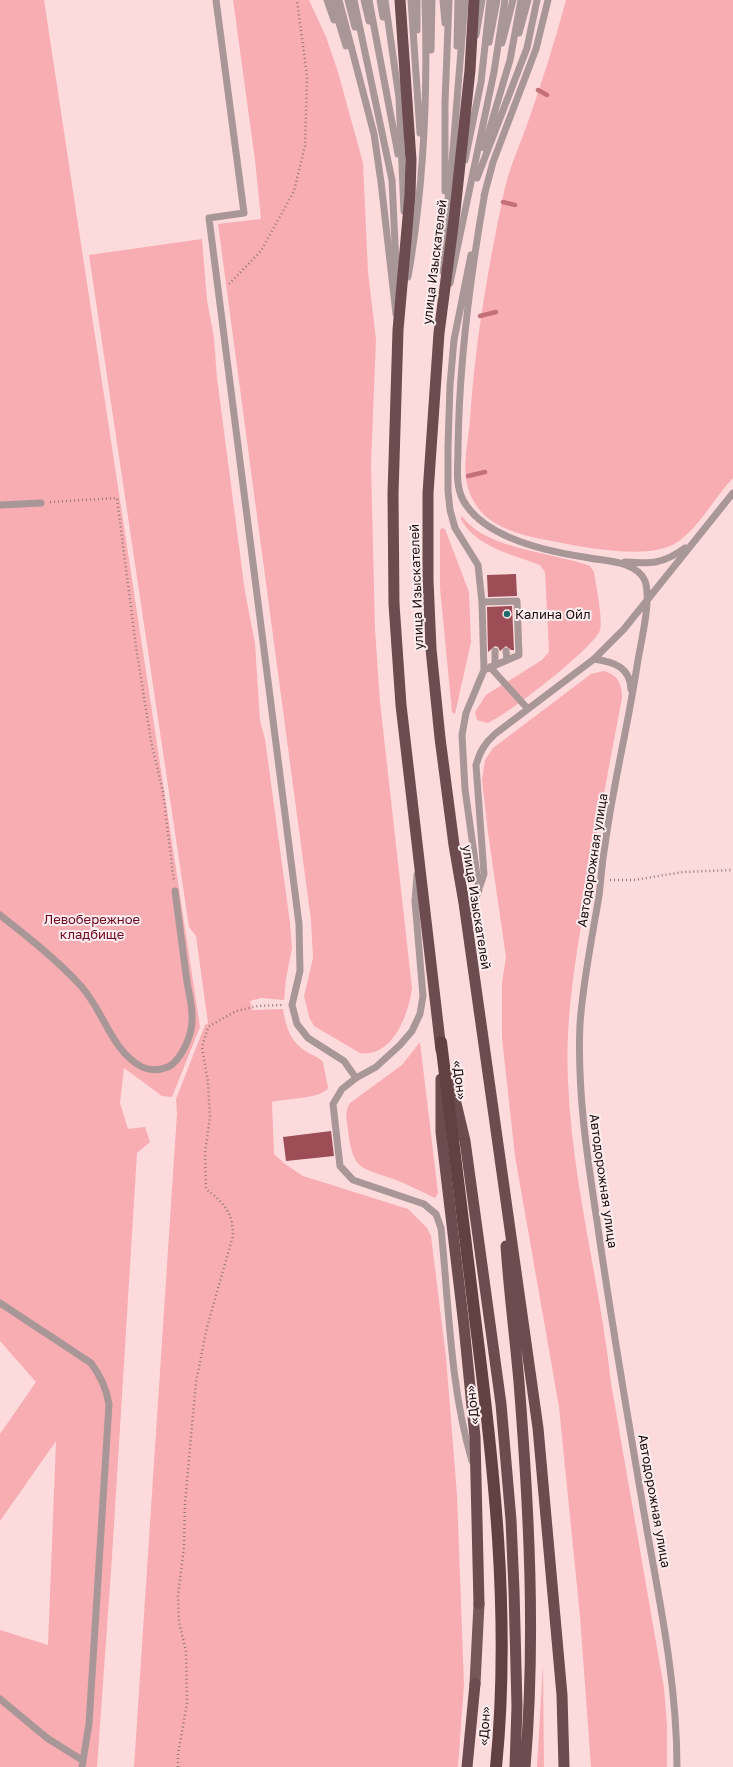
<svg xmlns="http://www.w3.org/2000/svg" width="733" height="1767" viewBox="0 0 733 1767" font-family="'Golos Text',sans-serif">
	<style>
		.green { fill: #f8adb2 }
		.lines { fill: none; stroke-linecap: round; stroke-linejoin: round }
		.stream { stroke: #c47078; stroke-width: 4.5 }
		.building { fill: #9d4d56 }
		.path { stroke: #927a7c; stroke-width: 2.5; stroke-dasharray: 1 3; stroke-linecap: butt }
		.service { stroke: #a99798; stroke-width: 7 }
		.primary { stroke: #765859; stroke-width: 11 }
		.trunk { stroke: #6c4c4e; stroke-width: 11 }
		.motorway { stroke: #634143; stroke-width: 12 }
		.poi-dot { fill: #206c6c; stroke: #feedee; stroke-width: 1.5 }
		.labels { text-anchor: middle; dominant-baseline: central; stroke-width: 4; stroke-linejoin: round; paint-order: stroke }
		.street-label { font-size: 13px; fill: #1b0e0f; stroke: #feedee }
		.poi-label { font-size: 13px; fill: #1b0e0f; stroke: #feedee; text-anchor: start }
		.park-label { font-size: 13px; fill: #710623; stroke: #feedee }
	</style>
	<rect width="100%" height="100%" fill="#fddbdd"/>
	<path class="green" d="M 0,0 L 44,0 L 200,1027 L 172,1097 L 162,1096 L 124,1068 L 120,1103 L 128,1129 L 145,1127 L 150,1142 L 137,1153 L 112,1557 L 97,1767 L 0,1767 L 0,1630 L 48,1645 L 56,1441 L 0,1521 L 0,1434 L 36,1382 L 0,1341 Z
		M 233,0 L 309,0 L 326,37 L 338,72 L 363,163 L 368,272 L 376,339 L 371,464 L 375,629 L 380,702 L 412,988 C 409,1013 393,1058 360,1053 L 314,1026 L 309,1017 L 304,996 L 313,958 L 311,920 L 218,224 L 261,219 L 255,160 Z
		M 566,0 L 733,0 L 733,478 C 714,498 699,528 676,543 C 651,559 595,549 567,544 C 534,537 490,533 473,500 C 459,475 468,447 470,420 C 475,343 488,267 504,192 C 509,168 520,145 528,122 C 542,82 555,41 566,0 Z
		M 202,239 L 207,300 L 214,338 L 217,378 L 245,592 L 255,643 L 260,721 L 265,739 L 290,923 L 292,948 L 286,979 L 284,1000 L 261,998 L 250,1001 L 252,1010 L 283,1009 C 286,1027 290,1042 307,1052 C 313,1056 319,1057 323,1062 L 328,1088 C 322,1099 285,1098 272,1102 L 274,1154 L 285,1164 L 303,1176 L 408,1209 L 427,1228 L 431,1236 L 446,1357 L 457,1495 L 464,1684 L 458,1767 L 134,1767 L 177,1113 L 176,1099 L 205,1025 L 208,1023 L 196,936 L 189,927 L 89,255 Z
		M 462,516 C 484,549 555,553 590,566 L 594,572 C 596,586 603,618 600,630 C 596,646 504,718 487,723 L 477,720 L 475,712 L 486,695 L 542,660 L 549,652 L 545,572 L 540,565 C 513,555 474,546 461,519 Z
		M 442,528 L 445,529 L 469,592 L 471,642 L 455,714 L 452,712 L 440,588 L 440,530 Z
		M 604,671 C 618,675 622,684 622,698 C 609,766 596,835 585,903 C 575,961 565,1021 568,1080 C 572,1183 600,1282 611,1383 L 664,1688 L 667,1725 L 667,1767 L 591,1767 L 580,1616 L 559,1407 L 515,1156 L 502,1038 L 502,983 L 506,957 L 488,833 L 482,780 L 485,760 L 493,748 L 591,674 Z
		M 420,1042 L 438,1193 L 435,1198 C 422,1192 409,1185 396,1180 C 360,1167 353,1171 348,1130 C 347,1120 344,1112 350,1103 L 402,1065 Z
		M 543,1664 L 544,1767 L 537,1767 Z"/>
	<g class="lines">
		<path class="stream" d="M 538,90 L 547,95
			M 503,202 L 515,205
			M 480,316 L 496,312
			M 468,476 L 485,472"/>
	</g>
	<path class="building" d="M 516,574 L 517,596 L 488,597 L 487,575 Z
		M 512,606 L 514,650 L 511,650 L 506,646 L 500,651 L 498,647 L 495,646 L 488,652 L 487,607 Z
		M 331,1131 L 334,1156 L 286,1161 L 283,1137 Z"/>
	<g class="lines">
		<path class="path" d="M 229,284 L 261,251 L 294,191 L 305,146 L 307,76 L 297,0
			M 50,502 L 117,498 L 136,647 L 151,741 L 163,792 L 174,882
			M 610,880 L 634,880 L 683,872 L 733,870
			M 178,1767 L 178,1754 L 187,1703 L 186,1651 L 179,1622 L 178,1596 L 184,1546 L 185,1503 L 196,1382 L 207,1327 L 233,1236 C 233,1212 224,1203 206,1189 L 205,1153 L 210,1117 L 208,1082 L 202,1047 L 208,1027 L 236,1011 L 258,1006 L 282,1005"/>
		<path class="service" d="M 216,0 L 244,213 L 209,218 L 299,924 L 300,971 L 292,1005 L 297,1024 L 308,1038 L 344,1061 L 356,1078
			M 327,0 L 334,20
			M 332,0 L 346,46
			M 339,0 L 374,134 L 381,182 L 396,314
			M 348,0 L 355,27
			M 354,0 L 392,180 L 397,286
			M 364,0 L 369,21
			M 369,0 L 398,154
			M 380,0 L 383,17
			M 385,0 L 399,98 L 404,211
			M 411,0 L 420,133
			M 443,0 L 445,23
			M 417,30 L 417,0
			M 519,33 L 528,0
			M 476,35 L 482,0
			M 489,42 L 497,0
			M 502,43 L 513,0
			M 457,46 L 458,0
			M 431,50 L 432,0
			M 484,148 L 510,60 L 521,0
			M 465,160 L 481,82 L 490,0
			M 477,178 L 527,48 L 537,0
			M 445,191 L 445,103 L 449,0
			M 485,192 C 470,277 459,363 458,449 C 458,465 455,485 463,500 C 483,537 545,551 584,557 C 598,560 612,560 626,565 C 634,568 642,573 645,581 C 652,600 640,645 637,666 C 628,726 613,785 605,845 C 602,862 601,879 599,896 C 592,938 583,981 580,1024 C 577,1090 587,1156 597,1221 C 612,1327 630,1431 648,1536 C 662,1613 677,1689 677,1767
			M 484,196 L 493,162 L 536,49 L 548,0
			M 442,271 L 445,225 L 452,163 L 465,0
			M 408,277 C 424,186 428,92 425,0
			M 450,283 L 494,72 L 505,0
			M 0,505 L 41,503
			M 625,562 C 651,564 663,564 685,548
			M 482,602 L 517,601 L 519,655 L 484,670
			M 495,651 L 495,665
			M 506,651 L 507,660
			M 594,659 C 614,662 630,667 631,689
			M 490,667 L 528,709
			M 417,875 L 415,901 L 423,996 L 420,1014 L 412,1031 L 400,1045 L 376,1067 L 356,1078 L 342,1089 L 333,1104 L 340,1166 L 353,1180 L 424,1204 L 436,1214 L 441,1228 C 449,1305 450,1387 472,1461
			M 480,886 L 484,874 L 476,765 C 480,751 485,743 495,734 L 594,659 L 624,629 L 733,493
			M 0,915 C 28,937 56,959 80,985 C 103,1009 111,1051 142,1067 C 150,1071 160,1070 168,1067 C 181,1061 192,1035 192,1021 C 193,1008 189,994 187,982 C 183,951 179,921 175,891
			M 467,920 L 479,890 L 465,789 L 462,735 L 466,713 L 484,670 L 482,602 L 478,565 L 455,528 L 450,510 L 448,491 L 448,447 L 450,385 L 454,340 L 471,255
			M 0,1303 L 91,1363 C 101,1376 106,1388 109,1404 L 89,1724 L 82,1767
			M 0,1699 L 47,1738 L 82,1760"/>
		<path class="primary" d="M 475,1684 L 479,1604"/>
		<path class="trunk" d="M 400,0 L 411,160 L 410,195 L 398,330 L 393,494 L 394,604 L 401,705 L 441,1050
			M 474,0 L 470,70 L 455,211 L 439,333 L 428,493 L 428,580 L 431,649 L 440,738 L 454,845 L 464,903 L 538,1428 L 562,1695 L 564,1767
			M 450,1078 L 465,1141 L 501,1404 L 511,1520 L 514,1590 L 517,1706 L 515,1767
			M 441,1079 L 441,1132 L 464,1326 L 475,1437 L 479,1604
			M 506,1246 C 509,1291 515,1337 519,1382 C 529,1509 536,1639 525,1767
			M 467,1767 L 475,1684"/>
		<path class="motorway" d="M 441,1042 C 452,1134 464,1226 475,1318 C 494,1466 511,1618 496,1767"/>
	</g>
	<circle class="poi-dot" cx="507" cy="614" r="4"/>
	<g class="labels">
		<g class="street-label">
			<text transform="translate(434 262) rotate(-83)">улица Изыскателей</text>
			<text transform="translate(416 587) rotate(-92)">улица Изыскателей</text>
			<text transform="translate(592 860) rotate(-81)">Автодорожная улица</text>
			<text transform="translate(477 907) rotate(81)">улица Изыскателей</text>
			<text transform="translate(460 1080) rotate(83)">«Дон»</text>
			<text transform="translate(604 1181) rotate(82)">Автодорожная улица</text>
			<text transform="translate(472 1405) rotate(-97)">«Дон»</text>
			<text transform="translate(655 1501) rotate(80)">Автодорожная улица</text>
			<text transform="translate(484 1726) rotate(-87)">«Дон»</text>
		</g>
		<g class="poi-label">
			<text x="515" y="614">Калина Ойл</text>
		</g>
		<g class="park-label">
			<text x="92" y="919">Левобережное<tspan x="92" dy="15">кладбище</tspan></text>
		</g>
	</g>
</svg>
